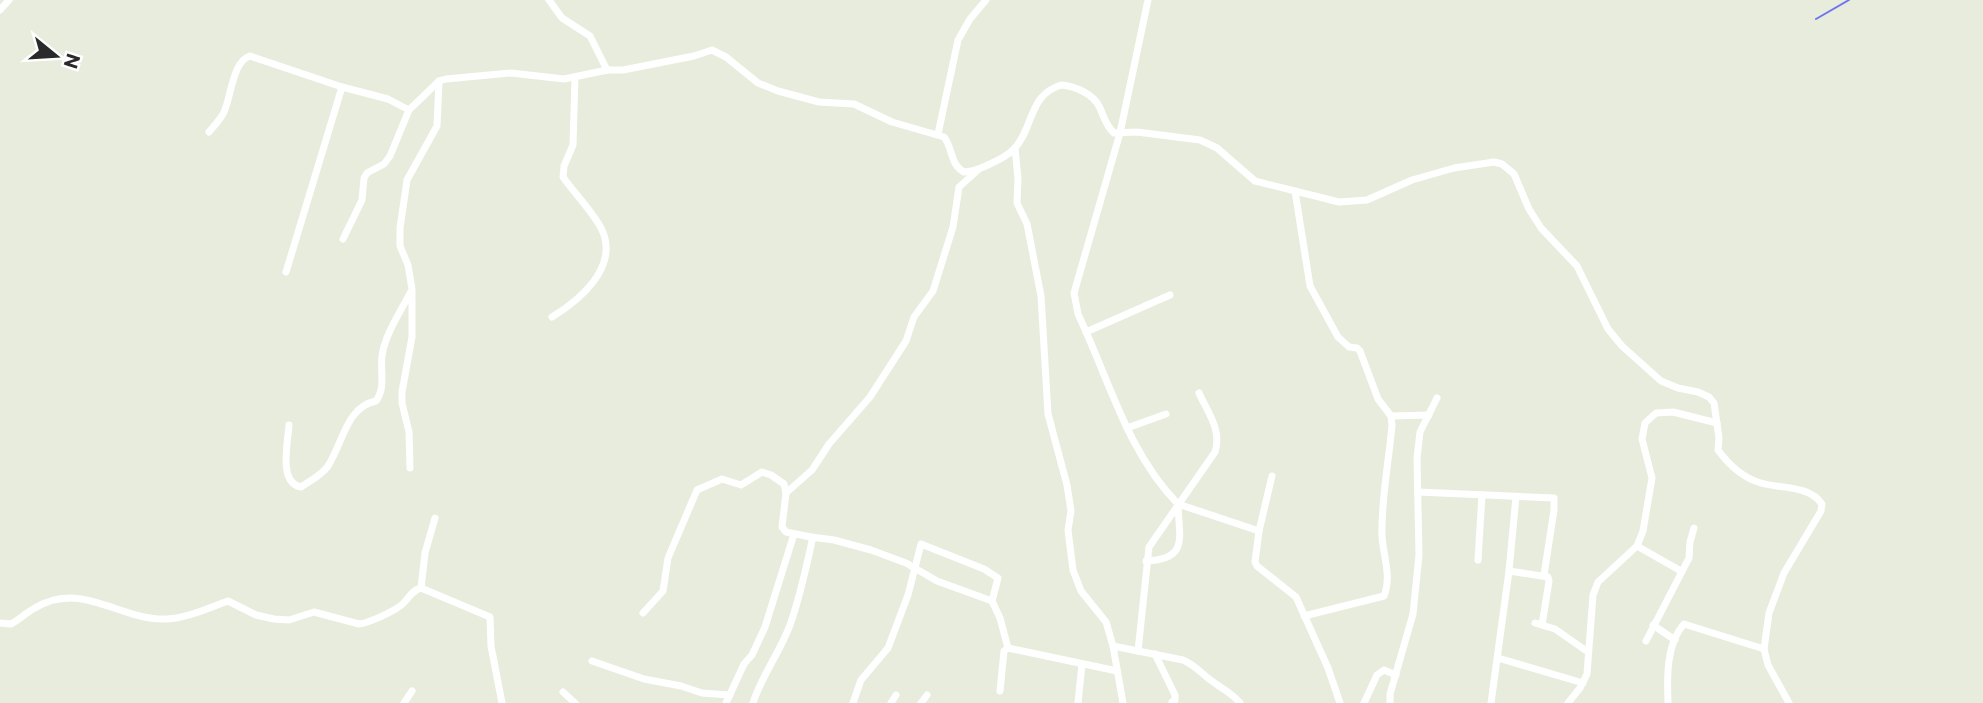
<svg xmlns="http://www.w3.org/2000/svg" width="1983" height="703" font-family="Commissioner,sans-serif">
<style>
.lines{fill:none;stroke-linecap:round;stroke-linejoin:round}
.stream{stroke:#6e75ee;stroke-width:2}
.minor{stroke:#fff;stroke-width:7}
</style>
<rect width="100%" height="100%" fill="#e8ecdc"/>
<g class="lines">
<polyline class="stream" points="1816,19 1849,0"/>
<g class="minor">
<polyline points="549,0 562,18 590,36 607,70"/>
<path d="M1148,0L1120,133L1074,293L1078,314C1109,379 1127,452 1178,504L1259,531L1255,562L1257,566L1296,597L1328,668L1340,703"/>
<polyline points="0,10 9,0"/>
<path d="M209,132C214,126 219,121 223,114C231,100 232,61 250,56L342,87L388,99L409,110L439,81L446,79L511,73L564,79L607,70H623L694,56L712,50L726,57L758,83L778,91L819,102L854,104L892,122L944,137C953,148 950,165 964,172C974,172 981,168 990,164C999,160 1007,156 1014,149C1034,128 1028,95 1061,85C1075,86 1094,94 1100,108C1104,117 1106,126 1114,133L1137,132L1200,140L1217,148L1255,181L1339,202L1367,200L1412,180L1454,168L1494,162L1502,164L1514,174L1529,209L1541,228L1577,266L1608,329L1622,346L1661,381L1678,388L1698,392L1709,397L1714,403L1719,438L1718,450C1729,465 1743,478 1761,483C1782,489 1809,485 1822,504L1821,511L1784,573L1769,613L1764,649L1768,665L1789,703"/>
<polyline points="938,134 958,40 970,19 986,0"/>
<polyline points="1015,148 1018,179 1017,203 1027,224 1041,296 1048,414 1067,485 1071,511 1068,530 1073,570 1081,591 1106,622 1113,646 1123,703"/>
<path d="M1295,191L1310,286L1338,337L1349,347L1357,348L1360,351L1378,399L1391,416L1392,425C1389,461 1381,499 1382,536C1383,556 1392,576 1384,596L1304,616"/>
<polyline points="343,239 362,200 364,178 367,173 384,164 390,156 409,110"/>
<polyline points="286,272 342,87"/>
<path d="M552,317C580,300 619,267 602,230C594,213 574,193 563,177L564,166L573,145L575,77"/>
<polyline points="1086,332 1170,295"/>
<polyline points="1391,416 1429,415"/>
<path d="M289,425C288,442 278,483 301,487C310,481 322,475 328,466C343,443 346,407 376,401C386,387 380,372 382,356C385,334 400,313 410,293"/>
<polyline points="1127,428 1166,414"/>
<polyline points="410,468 409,432 402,403 402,392 412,337 412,289 408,265 400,246 400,228 407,180 437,126 439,81"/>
<polyline points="1418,492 1554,498 1554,510 1544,575"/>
<polyline points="786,493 812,470 829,444 870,397 906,341 914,317 933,291 953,227 959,187 978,170"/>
<polyline points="1259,531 1272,476"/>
<polyline points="811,537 834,540 871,550 906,563 937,581 992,601"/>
<polyline points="1637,546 1681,571"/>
<polyline points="1478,560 1482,495"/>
<path d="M1146,561C1189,559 1179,538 1178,505"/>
<polyline points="1509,571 1548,577 1549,581 1542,625"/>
<polyline points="421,588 425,553 435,518"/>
<path d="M643,613L663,591L668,558L697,490L722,479L741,485L762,472L771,475L784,484L786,493L782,527L786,532L811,537L812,541C806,569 800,597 790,625C780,652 762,675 753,703"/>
<path d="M0,623L11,624C19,620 26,613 33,609C81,579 118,620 165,619C185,619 208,608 228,601L256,615L274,619L289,620L314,612L359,624C369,623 392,612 400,606C408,601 411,590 421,588L490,617L491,646L502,703"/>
<polyline points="1535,623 1555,629 1588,652"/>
<polyline points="1653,625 1675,640"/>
<polyline points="1646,641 1689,558 1690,542 1694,528"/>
<path d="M1113,646L1183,660C1195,665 1202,674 1212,681C1222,689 1232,693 1240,703"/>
<path d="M1138,651L1149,547L1215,452C1222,430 1208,413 1199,393"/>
<polyline points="1155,654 1175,695 1175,700 1172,702"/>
<polyline points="1498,658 1583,683"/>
<polyline points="592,661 644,679 681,686 702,693 730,695"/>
<polyline points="1000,691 1004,651 1008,648 1117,671"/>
<polyline points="563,692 575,703"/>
<polyline points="404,703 412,691"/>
<polyline points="726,703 744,664 752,655 765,627 794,534"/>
<polyline points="853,703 861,680 888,648 908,595 921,544 984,569 998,578 992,601 1000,618 1008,648"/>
<polyline points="891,703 896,695"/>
<polyline points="921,703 927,695"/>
<polyline points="1078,703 1082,664"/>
<polyline points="1364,703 1377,675 1384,670 1396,675"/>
<polyline points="1390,703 1390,694 1413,614 1419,555 1417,458 1420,432 1437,398"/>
<polyline points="1491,703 1509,571 1516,497"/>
<polyline points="1568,703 1580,688 1587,674 1593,595 1598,582 1637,546 1643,531 1652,478 1642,439 1645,423 1656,413 1673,412 1717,423"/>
<path d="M1668,703C1667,678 1666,644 1684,624L1764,649"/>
</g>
</g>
<g transform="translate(56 56) rotate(108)" stroke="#ffffff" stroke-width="5" paint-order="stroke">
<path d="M0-5L12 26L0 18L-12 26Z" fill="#2a2a2a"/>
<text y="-10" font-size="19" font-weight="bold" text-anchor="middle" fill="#2a2a2a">N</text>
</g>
</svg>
